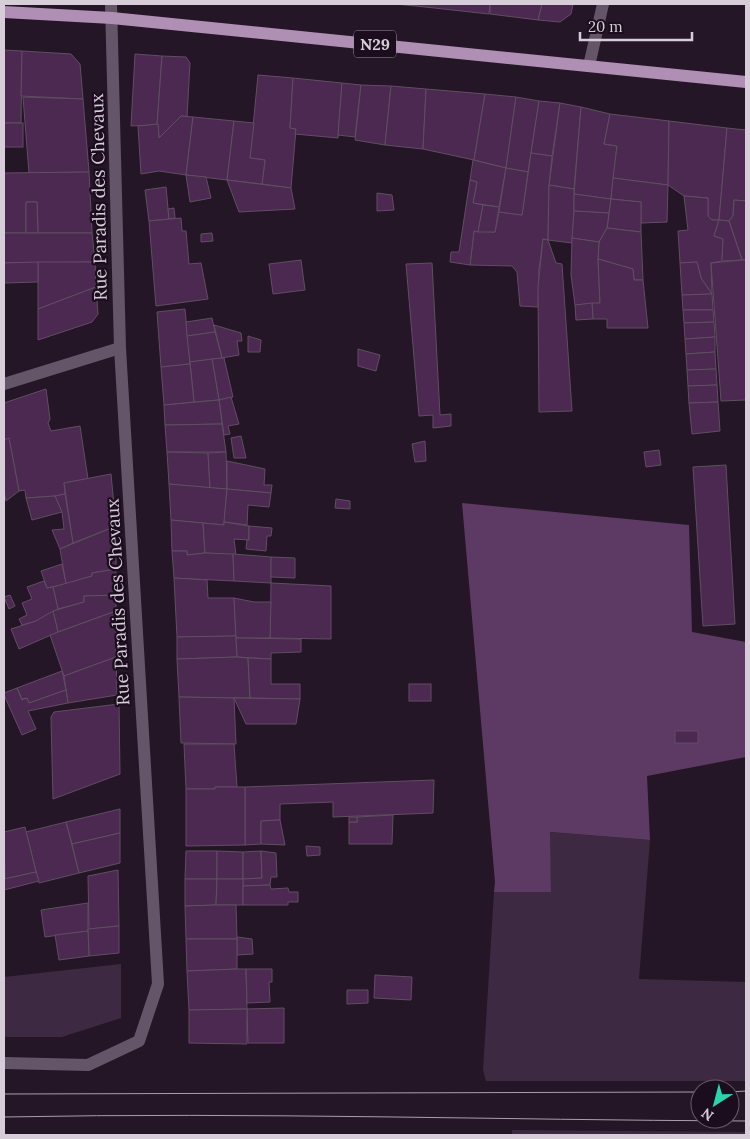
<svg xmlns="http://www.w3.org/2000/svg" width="750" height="1139" font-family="Lora,serif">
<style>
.green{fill:#3d2941}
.forest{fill:#5d3a63}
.building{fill:#4b2951;stroke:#604e62}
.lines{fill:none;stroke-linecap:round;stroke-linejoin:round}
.street{stroke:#655568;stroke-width:12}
.primary{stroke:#b08fb5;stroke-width:12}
.tram{stroke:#a99eab;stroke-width:1}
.labels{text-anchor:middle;stroke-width:4.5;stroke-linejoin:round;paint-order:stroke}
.shield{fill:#1b0d1d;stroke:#9f93a1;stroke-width:1}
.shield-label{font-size:16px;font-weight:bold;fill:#d7cdd9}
.street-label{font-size:18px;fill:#d7cdd9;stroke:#1b0d1d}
</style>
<rect width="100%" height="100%" fill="#251627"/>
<g class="green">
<polygon points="549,832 650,840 639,979 746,982 746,1081 486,1081 483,1070 494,892 551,892"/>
<polygon points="121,964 121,1018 62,1037 4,1037 4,977"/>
<polygon points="512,1130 746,1132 746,1135 512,1135"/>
</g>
<polygon class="forest" points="462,503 689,525 692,632 746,642 746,757 647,776 650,840 550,832 551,892 494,892 495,882"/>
<g class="building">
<polygon points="395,4 417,4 416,6"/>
<polygon points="417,4 490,4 489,14 416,6"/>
<polygon points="490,4 542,4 538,20 490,14"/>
<polygon points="542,4 573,4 571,14 560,22 538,20"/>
<polygon points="4,50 22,51 21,123 4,123"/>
<polygon points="22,51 71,54 80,64 83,99 21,96"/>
<polygon points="135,54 162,56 157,125 131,126"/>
<polygon points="162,56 186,57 190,63 187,117 181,116 159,138 158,124 157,125"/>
<polygon points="258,75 293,78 290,128 296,129 291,188 262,184 265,160 250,158"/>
<polygon points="293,78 342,83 338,138 295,134 296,129 290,128"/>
<polygon points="342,83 361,85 355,137 338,135"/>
<polygon points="361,85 391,86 385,145 355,140"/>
<polygon points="391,86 426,89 423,149 385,145"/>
<polygon points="426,89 485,94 474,160 423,149"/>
<polygon points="485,94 516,97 506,168 474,160"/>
<polygon points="23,97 83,99 89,172 29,173"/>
<polygon points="516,97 539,101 528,172 506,168"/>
<polygon points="539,101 560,103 552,156 531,153"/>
<polygon points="560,103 581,107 574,189 549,185"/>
<polygon points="581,107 610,114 604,144 617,146 611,199 574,194"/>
<polygon points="610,114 669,121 668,185 613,178 617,146 604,144"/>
<polygon points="181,116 193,117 186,175 159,171 141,174 138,126 158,124 159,138"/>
<polygon points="193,117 234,121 227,180 186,175"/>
<polygon points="234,121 254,123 250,158 265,160 262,184 227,180"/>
<polygon points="669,121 727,128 719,220 712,220 708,216 708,198 684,196 668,185"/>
<rect x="4" y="123" width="19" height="24"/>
<polygon points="727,128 746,130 746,201 734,200 733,216 729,221 719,220"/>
<polygon points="531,153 552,156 549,185 548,240 543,239 539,269 538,307 520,306 517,272 512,266 470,265 474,231 495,232 499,212 522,215"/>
<polygon points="473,160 506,168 499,207 473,203 477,182 470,180"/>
<polygon points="506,168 528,172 522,215 499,212"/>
<polygon points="89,172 92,233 38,233 37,202 26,202 26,233 4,233 4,173"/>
<polygon points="186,175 206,177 211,198 190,202"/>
<polygon points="613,178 668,185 667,222 641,223 641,202 611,199"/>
<polygon points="227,180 291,188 295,209 239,212"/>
<polygon points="470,180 477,182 473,203 483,205 478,232 474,231 470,265 450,262 451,252 459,252"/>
<polygon points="549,185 574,189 574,211 572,243 548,240"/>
<polygon points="166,187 169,219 149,221 145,190"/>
<polygon points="377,193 392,195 394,210 377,211"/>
<polygon points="574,194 611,199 609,213 574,211"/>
<polygon points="684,196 708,198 708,216 712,220 719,220 714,236 723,239 722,261 711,263 712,294 701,278 697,262 680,263 678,231 688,230"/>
<polygon points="611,199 641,202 641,232 607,228"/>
<polygon points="734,200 746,201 746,260 742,260 729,221 733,216"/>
<polygon points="26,202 37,202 38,233 26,233"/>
<polygon points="483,205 499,207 495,232 478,232"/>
<polygon points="174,208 175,218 169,219 168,209"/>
<polygon points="574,211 609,213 607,228 599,242 572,238"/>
<polygon points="181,218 182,231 186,231 189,264 201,263 208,299 156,306 149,221"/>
<polygon points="719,220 729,221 742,260 722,261 723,239 714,236"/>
<polygon points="607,228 641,232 643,280 634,280 633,269 598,259 599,242"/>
<polygon points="4,233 92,233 95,262 4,263"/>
<polygon points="212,233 213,241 201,242 201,234"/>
<polygon points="572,238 599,242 598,259 600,303 575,305 571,275"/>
<polygon points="543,239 548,240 556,263 562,264 572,411 539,412 538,287"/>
<polygon points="598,259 633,269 634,280 643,280 648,328 607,328 607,319 593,319 592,303 600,303"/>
<polygon points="301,260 305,290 273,294 269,264"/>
<polygon points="742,260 746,260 746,400 721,401 711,263"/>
<polygon points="38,262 95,262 96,287 38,309"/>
<polygon points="38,262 38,282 4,283 4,263"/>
<polygon points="697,262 701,278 712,294 682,295 680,263"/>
<polygon points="432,263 440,415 451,414 451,426 433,428 433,415 419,416 406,264"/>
<polygon points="96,287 98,314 92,322 38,340 38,309"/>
<polygon points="712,294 713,310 683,310 682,295"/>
<polygon points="592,303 593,319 576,320 575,305"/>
<polygon points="185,309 190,364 161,367 157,312"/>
<polygon points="683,310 713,310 714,322 684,323"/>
<polygon points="212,318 215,332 187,336 186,322"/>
<polygon points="714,322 715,337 685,339 684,323"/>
<polygon points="214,325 241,333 242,341 237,341 239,355 222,358"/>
<polygon points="215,332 222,358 190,362 187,336"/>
<polygon points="248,336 261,340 260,352 248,352"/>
<polygon points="715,337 715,352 686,354 685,339"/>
<polygon points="358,349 380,355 376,371 358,366"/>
<polygon points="715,352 716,369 687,370 686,354"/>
<polygon points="222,358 224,358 233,397 219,400 212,359"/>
<polygon points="212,359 219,400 194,402 190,362"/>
<polygon points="190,364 194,402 164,405 161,367"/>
<polygon points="716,369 717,385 688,386 687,370"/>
<polygon points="717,385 718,402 689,403 688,386"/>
<polygon points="46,389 50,419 48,423 51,431 80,426 88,479 64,483 65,494 55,496 26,498 25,490 19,491 9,438 4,440 4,403"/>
<polygon points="231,397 239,424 228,426 230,434 224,435 219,400"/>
<polygon points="219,400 222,424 165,425 164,405"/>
<polygon points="718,402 720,431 692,434 689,403"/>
<polygon points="222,424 226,452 167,452 165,425"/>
<polygon points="241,436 246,458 234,458 231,438"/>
<polygon points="9,438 19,491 6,501 4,491 4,440"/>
<polygon points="425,441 426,461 415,462 412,444"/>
<polygon points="659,450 661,465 646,467 644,452"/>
<polygon points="167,452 208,453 210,488 169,484"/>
<polygon points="226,452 227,489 210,488 208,453"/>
<polygon points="227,461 265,469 264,485 272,485 271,493 227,489"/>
<polygon points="726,465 735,624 703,626 693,467"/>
<polygon points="111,474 116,526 73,543 64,483"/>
<polygon points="169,484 227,489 224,525 171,520"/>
<polygon points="227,489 271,493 269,507 248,505 247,525 224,522"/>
<polygon points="65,494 73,543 60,549 52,530 64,529 62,512 55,496"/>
<polygon points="55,496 62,512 32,520 26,498"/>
<polygon points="336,499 350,501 350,509 335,508"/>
<polygon points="171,520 203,523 205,553 187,555 187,551 172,551"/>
<polygon points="224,522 249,526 249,540 234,539 236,555 205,553 203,523 224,525"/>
<polygon points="116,526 116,569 92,573 92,576 66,584 60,549"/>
<polygon points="249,526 272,528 271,536 267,536 266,551 246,549 247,540 249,540"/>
<polygon points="172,551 187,551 187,555 205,553 233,554 234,581 174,578"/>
<polygon points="233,554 271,557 271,583 234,581"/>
<polygon points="271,557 295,558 295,578 271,577"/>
<polygon points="62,564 66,584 47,588 41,571"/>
<polygon points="116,569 116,595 84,596 84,602 58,609 53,587 92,576 92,573"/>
<polygon points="174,578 207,580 208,598 234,598 236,636 177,637"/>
<polygon points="44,581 47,588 53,587 58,609 36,621 22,625 19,619 27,615 22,603 32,599 27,587"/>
<polygon points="271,583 331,586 331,639 270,638"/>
<polygon points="10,595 15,606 9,609 4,597"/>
<polygon points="116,595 116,611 58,632 53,611 84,602 84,596"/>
<polygon points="234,598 254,602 271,602 270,638 236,638"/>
<polygon points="53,611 58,632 19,649 11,629 36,621"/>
<polygon points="116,611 116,657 64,676 50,635"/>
<polygon points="236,636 237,657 177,659 177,637"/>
<polygon points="236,638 301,639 301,652 271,653 271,659 237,657"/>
<polygon points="116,657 117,695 68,703 64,676"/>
<polygon points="237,657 248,658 250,698 179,697 177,659"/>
<polygon points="248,658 271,659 271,684 300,684 300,699 250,698"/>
<polygon points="62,671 66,690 29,703 27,698 22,699 17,688"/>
<rect x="409" y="684" width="22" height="17"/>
<polygon points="17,688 22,700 27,698 29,703 66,690 68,703 28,711 36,729 22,735 4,695 4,693"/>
<polygon points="179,697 234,698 236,744 181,743"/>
<polygon points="234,698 300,699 296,724 246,724"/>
<polygon points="119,704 120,774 53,799 51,717 54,712"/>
<rect x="675" y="731" width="23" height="12"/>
<polygon points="184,744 234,744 237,787 215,787 215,789 186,789"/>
<polygon points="434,780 433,813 333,817 333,802 280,804 280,820 261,821 261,844 245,845 245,787"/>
<polygon points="215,787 245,787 245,845 186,846 186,789 215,789"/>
<polygon points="120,809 120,833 72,844 66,822"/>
<polygon points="393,815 392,844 349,844 349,822 357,822 357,817"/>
<rect x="349" y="817" width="8" height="5"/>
<polygon points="280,820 285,845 261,844 261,821"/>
<polygon points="66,822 79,873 39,883 26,832"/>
<polygon points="25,827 36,872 5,879 4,832"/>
<polygon points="120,833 120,863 79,873 72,844"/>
<polygon points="306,846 320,847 320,855 307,856"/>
<polygon points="186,851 217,851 217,879 185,879"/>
<polygon points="217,851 243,852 243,879 217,879"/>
<polygon points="261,851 262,878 243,879 243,852"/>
<polygon points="261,851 276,853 277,877 271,877 270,885 243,886 243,879 262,878"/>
<polygon points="118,870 119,926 89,929 88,876"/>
<polygon points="36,872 39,881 4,890 4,879"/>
<polygon points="185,879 217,879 216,905 185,906"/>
<polygon points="217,879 243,879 243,905 216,905"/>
<polygon points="270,885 271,889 288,888 289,892 298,892 298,902 288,902 288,905 243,905 243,886"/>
<polygon points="88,903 88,931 45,937 41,910"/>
<polygon points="216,905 236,905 237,939 186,939 185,906"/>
<polygon points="119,926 119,953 89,956 88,929"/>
<polygon points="88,931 89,956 59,960 55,935"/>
<polygon points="237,937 252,939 253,954 237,955"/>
<polygon points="186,939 237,939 237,969 187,971"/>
<polygon points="237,969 246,969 247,1009 189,1010 187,971"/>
<polygon points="246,969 272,969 272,982 269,982 270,1002 247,1003"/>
<polygon points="375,975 412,977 411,1000 374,998"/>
<polygon points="347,990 368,990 368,1003 347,1004"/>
<polygon points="284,1008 284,1043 248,1043 247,1009"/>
<polygon points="247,1009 247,1044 189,1043 189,1010"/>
</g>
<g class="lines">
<g class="street">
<polyline points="589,66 603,4"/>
<polyline points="4,384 120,348"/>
<polyline points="4,1063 88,1065 139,1041 158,984 120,348 111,4"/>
</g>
<polyline class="primary" points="4,12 112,18 746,82"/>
<g class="tram">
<polyline points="730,1092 746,1091"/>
<polyline points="4,1094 700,1092"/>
<path d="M4,1117C251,1112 499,1120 746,1121"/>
</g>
</g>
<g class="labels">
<rect class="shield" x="354" y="30.5" width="42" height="27" rx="4"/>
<g class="shield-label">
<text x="375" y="50">N29</text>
</g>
<g class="street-label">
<text transform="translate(99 197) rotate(-91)" y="6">Rue Paradis des Chevaux</text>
<text transform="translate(118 602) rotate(-93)" y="6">Rue Paradis des Chevaux</text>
</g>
</g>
<rect width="750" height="1139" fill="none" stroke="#d7cdd9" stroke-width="10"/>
<g transform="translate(715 1104) rotate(216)"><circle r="24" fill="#1b0d1d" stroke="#665a68"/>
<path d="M0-4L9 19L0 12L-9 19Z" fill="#2ad5ac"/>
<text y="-8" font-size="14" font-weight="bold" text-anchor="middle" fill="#d7cdd9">N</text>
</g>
<path d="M580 32v8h112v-8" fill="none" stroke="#d7cdd9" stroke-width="2.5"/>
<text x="588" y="32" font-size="15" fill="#d7cdd9" stroke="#1b0d1d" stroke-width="4" paint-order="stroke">20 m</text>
</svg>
